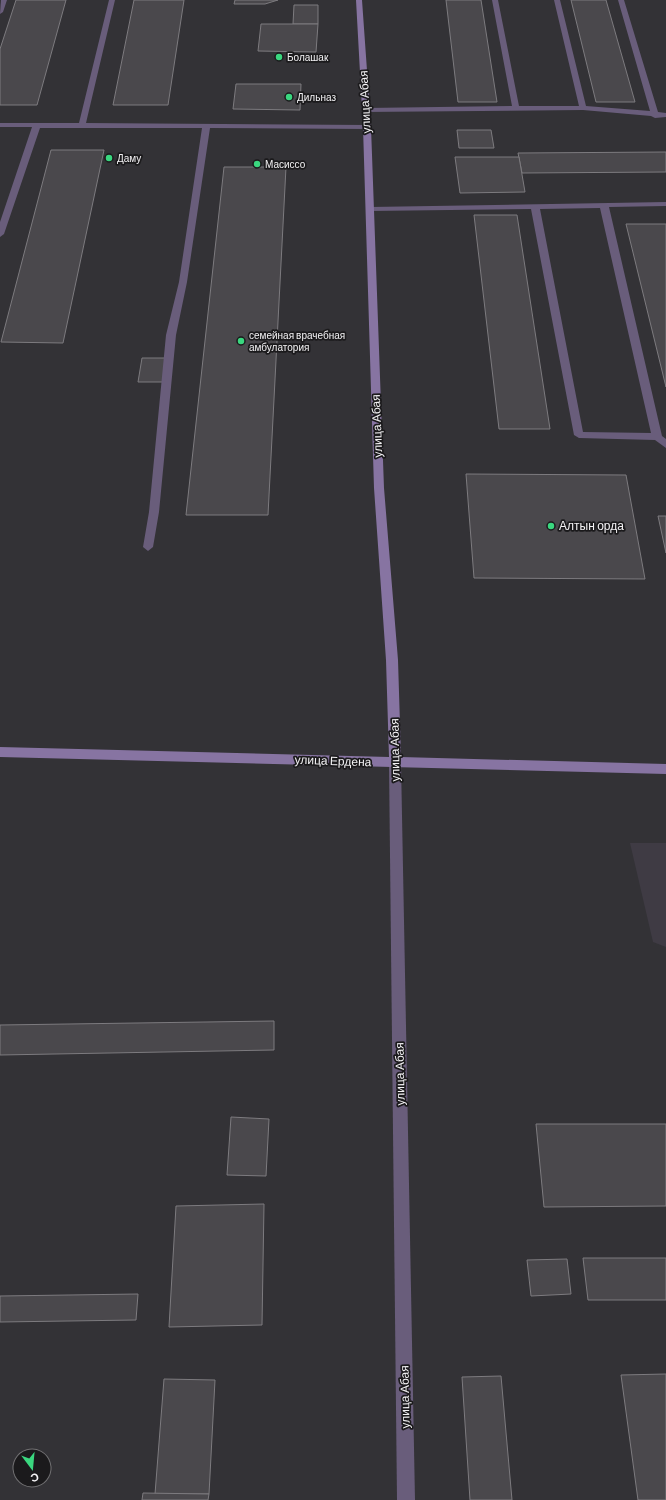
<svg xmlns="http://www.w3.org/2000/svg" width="666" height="1500" font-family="Barlow,sans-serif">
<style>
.built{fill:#3f3b44}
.building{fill:#4a484c;stroke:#7d7b7f}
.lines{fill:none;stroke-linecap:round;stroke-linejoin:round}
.street{fill:#695d7b;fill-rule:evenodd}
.secondary{fill:#8774a2;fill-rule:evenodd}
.poi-dot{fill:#3ad77f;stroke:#1b1a1c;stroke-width:1.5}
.labels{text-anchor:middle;stroke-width:3.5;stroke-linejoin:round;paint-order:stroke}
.far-poi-label{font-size:10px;fill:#f3f2f4;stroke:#1b1a1c;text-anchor:start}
.street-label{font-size:12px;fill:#f3f2f4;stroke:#1b1a1c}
.poi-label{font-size:12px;fill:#f3f2f4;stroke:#1b1a1c;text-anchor:start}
</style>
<rect width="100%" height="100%" fill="#333236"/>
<polygon class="built" points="630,843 666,843 666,947 653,942"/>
<g class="building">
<polygon points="16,0 66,0 37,105 0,105 0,49"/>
<polygon points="134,0 184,0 168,105 113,105"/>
<polygon points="235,0 278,0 265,4 234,4"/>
<polygon points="446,0 481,0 497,102 458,102"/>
<polygon points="571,0 606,0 635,102 596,102"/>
<polygon points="294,5 318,5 318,24 293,24"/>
<polygon points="261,24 318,24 316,52 258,51"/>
<polygon points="236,84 301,84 300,110 233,109"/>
<polygon points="457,130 491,130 494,148 459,148"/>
<polygon points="51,150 104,150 63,343 1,342"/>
<polygon points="666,152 666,172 522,173 518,153"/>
<polygon points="455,157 519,157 525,192 460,193"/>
<polygon points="224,167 286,167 268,515 186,515"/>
<polygon points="474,215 517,215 550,429 499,429"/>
<polygon points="626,224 666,224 666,387"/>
<polygon points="142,358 167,358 165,382 138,382"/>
<polygon points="466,474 626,475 645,579 474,578"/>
<polygon points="658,516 666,516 666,553"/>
<polygon points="274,1021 274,1050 0,1055 0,1025"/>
<polygon points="231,1117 269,1119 266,1176 227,1175"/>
<polygon points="536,1124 666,1124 666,1206 544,1207"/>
<polygon points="264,1204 262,1325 169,1327 176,1206"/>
<polygon points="583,1258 666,1258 666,1300 588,1300"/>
<polygon points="567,1259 571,1294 531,1296 527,1260"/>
<polygon points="138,1294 136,1320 0,1322 0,1296"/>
<polygon points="666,1374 666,1500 638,1500 621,1375"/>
<polygon points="501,1376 512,1500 470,1500 462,1377"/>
<polygon points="164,1379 215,1380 209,1494 155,1494"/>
<polygon points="143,1493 209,1494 208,1500 142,1500"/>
</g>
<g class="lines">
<g class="street">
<polygon points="1,0 7,0 3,12 0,14"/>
<polygon points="109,0 115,0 86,123 367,125 371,127 367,129 210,128 187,282 176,335 159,512 153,547 148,551 143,547 149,512 166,335 179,282 202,128 40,128 4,234 0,237 0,222 32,127 0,127 0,123 79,123"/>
<polygon points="492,0 498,0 519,106 579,106 554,0 560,0 586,106 650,111 618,0 624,0 658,112 666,113 666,117 655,118 651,116 583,110 363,112 363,108 366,108 512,106"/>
<path d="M666,202V206L609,207L662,436L666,439V448L655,440L579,438L574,435L531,209L370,211L366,209L370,207ZM600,208L651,433L583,432L540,209Z"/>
<polygon points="395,758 399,759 401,763 415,1500 397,1500 389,763 391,759"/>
</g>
<polygon class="secondary" points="356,0 362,0 371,127 384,488 398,660 401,757 666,764 666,774 0,757 0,747 389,757 386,660 374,488 363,127"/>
</g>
<g class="poi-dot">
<circle cx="279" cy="57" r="4"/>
<circle cx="289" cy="97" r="4"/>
<circle cx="109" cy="158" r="4"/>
<circle cx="257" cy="164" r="4"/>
<circle cx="241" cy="341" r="4"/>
<circle cx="551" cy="526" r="4"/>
</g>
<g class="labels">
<g class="far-poi-label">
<text x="287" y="61">Болашак</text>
<text x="297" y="101">Дильназ</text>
<text x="117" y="162">Даму</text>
<text x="265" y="168">Масиссо</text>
<text x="249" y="339">семейная врачебная<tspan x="249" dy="12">амбулатория</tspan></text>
</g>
<g class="street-label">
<text transform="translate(365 102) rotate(-93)" y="4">улица Абая</text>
<text transform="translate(377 426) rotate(-92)" y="4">улица Абая</text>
<text transform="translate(395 750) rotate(-91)" y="4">улица Абая</text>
<text transform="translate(333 761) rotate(2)" y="4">улица Ердена</text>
<text transform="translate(400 1074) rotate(-91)" y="4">улица Абая</text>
<text transform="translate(405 1397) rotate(-91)" y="4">улица Абая</text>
</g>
<g class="poi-label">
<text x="559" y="530">Алтын орда</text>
</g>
</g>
<g transform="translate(32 1468) rotate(164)"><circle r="19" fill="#1b1a1c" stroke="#717072"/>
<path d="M0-3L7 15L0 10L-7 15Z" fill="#3ad77f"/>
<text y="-6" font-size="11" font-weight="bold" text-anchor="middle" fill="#f3f2f4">С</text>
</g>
</svg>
